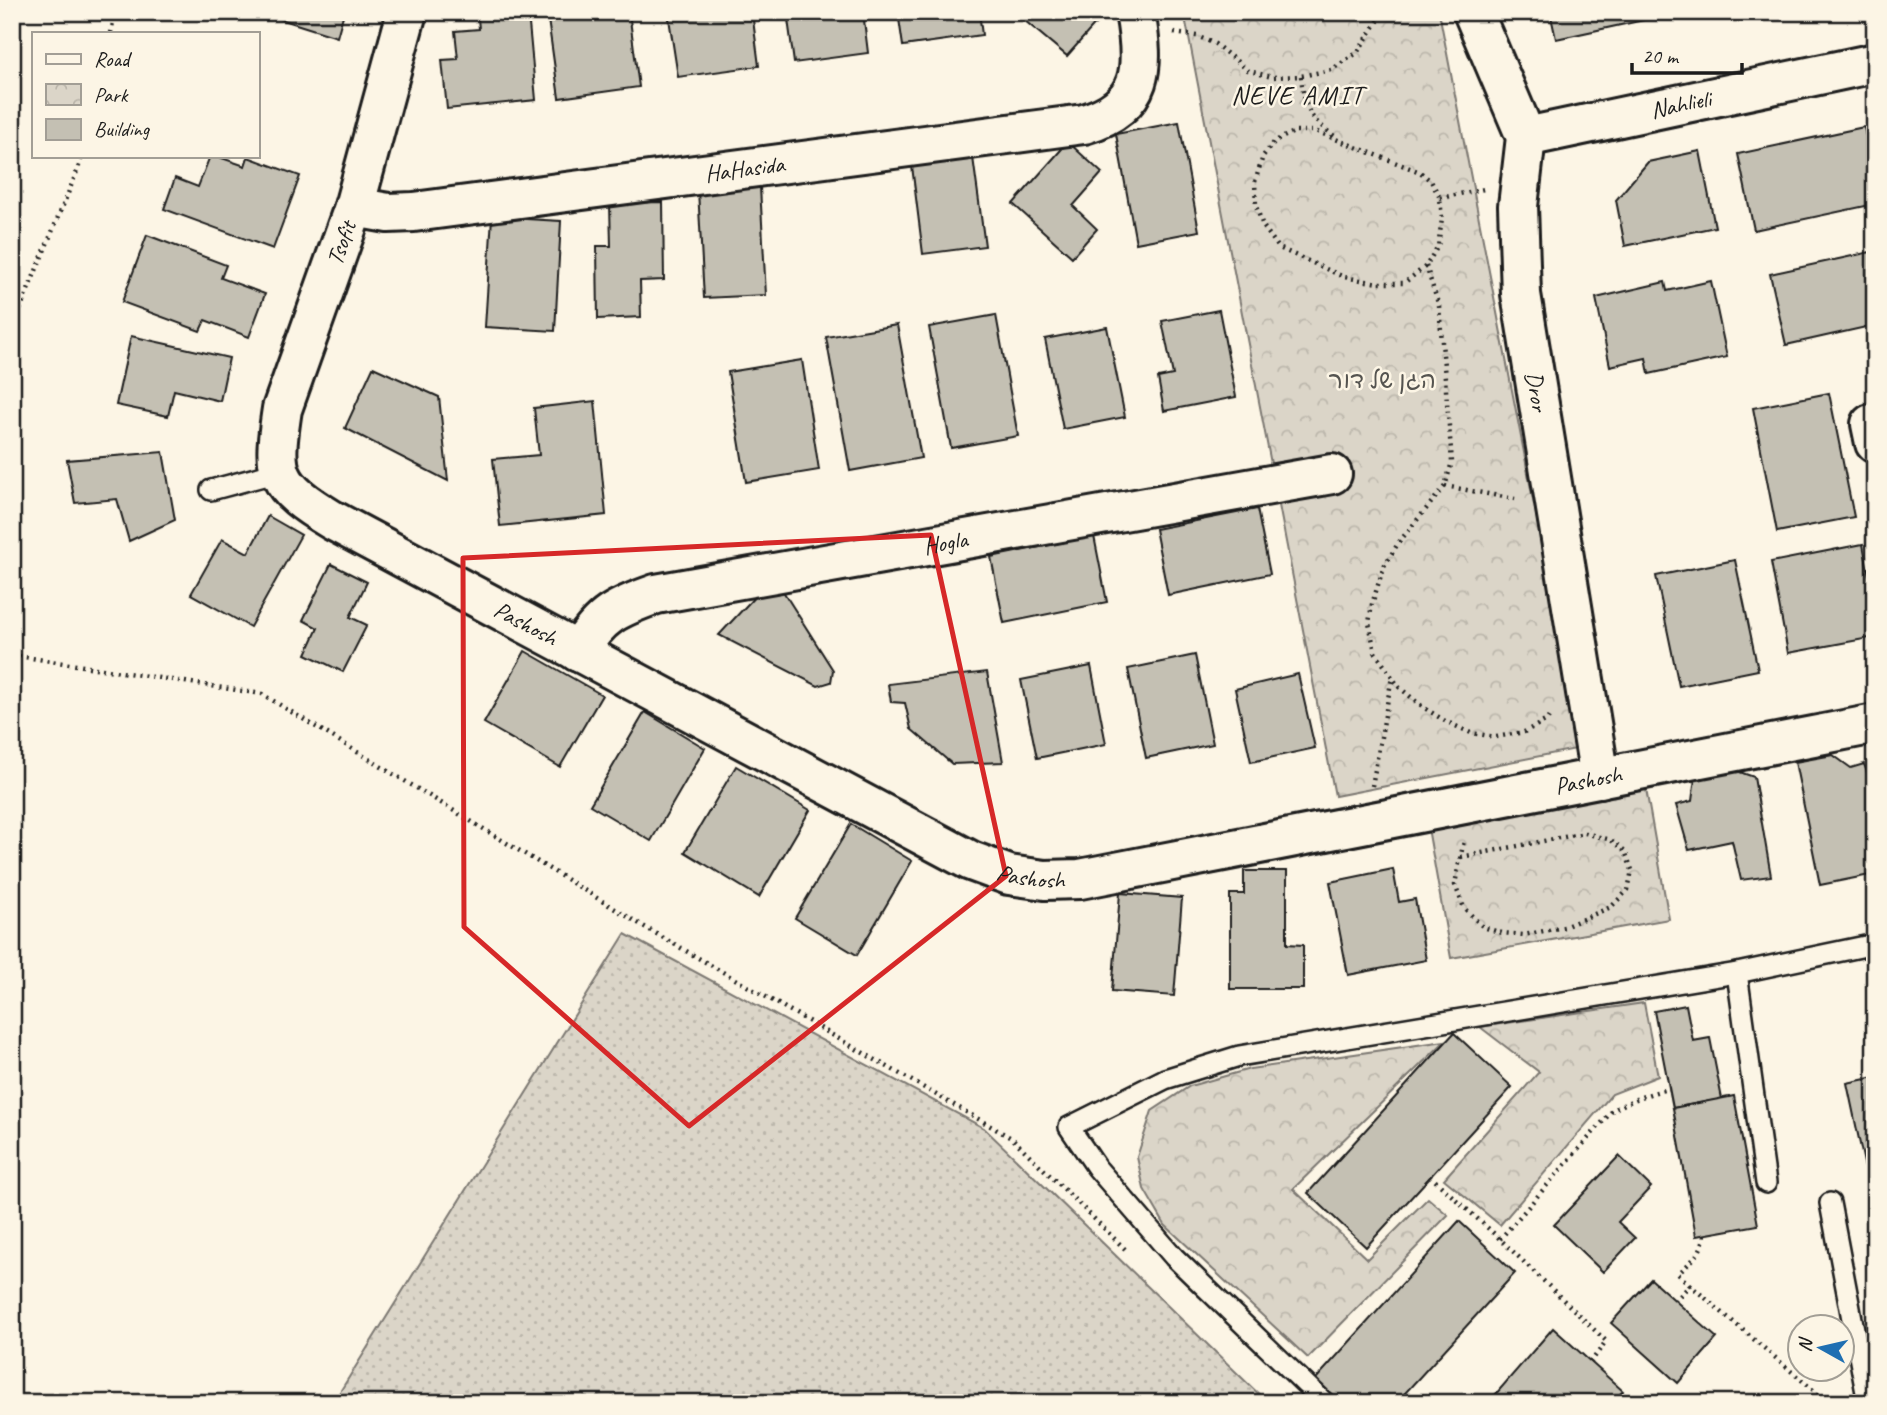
<svg xmlns="http://www.w3.org/2000/svg" width="1887" height="1415" font-family="Caveat,'Playpen Sans Hebrew',sans-serif">
<style>
.grass{fill:url(#grass-dots);stroke:#7c7872;stroke-width:2}
.park{fill:url(#park-crowns);stroke:#7c7872;stroke-width:2}
.building{fill:#c4c0b3;stroke:#1c1c1c;stroke-width:2}
.lines{fill:none;stroke-linecap:round;stroke-linejoin:round}
.service-casing{stroke:#1c1c1c;stroke-width:24}
.minor-casing{stroke:#1c1c1c;stroke-width:44}
.path{stroke:#1c1c1c;stroke-width:4.5;stroke-dasharray:2 5;stroke-linecap:butt}
.service{stroke:#fcf5e5;stroke-width:19}
.minor{stroke:#fcf5e5;stroke-width:38}
.marked{fill:none;stroke:#d62828;stroke-width:5;stroke-linejoin:round}
.labels{text-anchor:middle;stroke-width:5;stroke-linejoin:round;paint-order:stroke}
.street-label{font-size:24px;fill:#1c1c1c;stroke:#fcf5e5}
.park-label{font-size:24px;fill:#555450;stroke:#fcf5e5}
.neighbourhood-label{font-size:26px;letter-spacing:2px;fill:#1c1c1c;stroke:#fcf5e5}
</style>
<defs>
<pattern id="grass-dots" width="8" height="8" patternUnits="userSpaceOnUse" patternTransform="scale(1.75)"><rect width="8" height="8" fill="#dbd5c8"/><path d="M2 2h.1M6 6h.1" fill="none" stroke="#bbb6ab" stroke-width="1.8" stroke-linecap="round"/></pattern>
<pattern id="park-crowns" width="20" height="18" patternUnits="userSpaceOnUse" patternTransform="scale(1.75)"><rect width="20" height="18" fill="#dbd5c8"/><path d="M2 6a3 3 0 1 1 6 0M12 15a3 3 0 1 1 6 0" fill="none" stroke="#bbb6ab"/></pattern>
</defs>
<rect width="100%" height="100%" fill="#fcf5e5"/>
<filter id="ink" filterUnits="userSpaceOnUse"><feTurbulence type="fractalNoise" baseFrequency=".0143" numOctaves="2"/><feDisplacementMap in="SourceGraphic" scale="14" xChannelSelector="R" yChannelSelector="G"/><feConvolveMatrix kernelMatrix="1 2 1 2 8 2 1 2 1" color-interpolation-filters="sRGB"/></filter>
<g filter="url(#ink)">
<polygon class="grass" points="625,934 984,1128 1268,1403 333,1403"/>
<g class="park">
<polygon points="1184,12 1439,12 1581,748 1335,796"/>
<polygon points="1646,789 1669,919 1451,958 1428,828"/>
<polygon points="1644,1003 1658,1076 1612,1094 1500,1225 1444,1179 1539,1072 1480,1027"/>
<polygon points="1445,1041 1293,1189 1367,1259 1428,1198 1448,1215 1308,1358 1165,1225 1144,1189 1137,1157 1152,1111 1190,1086 1250,1069"/>
</g>
<g class="building">
<polygon points="258,12 344,12 337,37"/>
<polygon points="547,12 629,12 639,87 559,98"/>
<polygon points="668,12 752,12 759,66 678,77"/>
<polygon points="787,12 863,12 868,53 794,63"/>
<polygon points="898,12 979,12 982,35 903,46"/>
<polygon points="1020,12 1106,12 1067,56 1018,15"/>
<polygon points="1550,12 1666,12 1667,15 1556,39"/>
<polygon points="528,13 536,100 447,109 442,60 458,59 455,31 479,29 478,18"/>
<polygon points="1179,122 1199,231 1136,243 1116,134"/>
<polygon points="1864,127 1875,177 1875,204 1754,230 1738,154"/>
<polygon points="1068,142 1102,173 1073,206 1097,229 1072,257 1013,204"/>
<polygon points="972,150 985,246 923,254 911,158"/>
<polygon points="1700,151 1715,227 1625,246 1616,200 1648,162"/>
<polygon points="210,156 216,156 245,166 248,157 300,176 273,249 164,209 175,178 198,187"/>
<polygon points="760,187 766,295 704,298 698,190"/>
<polygon points="663,202 664,280 640,281 641,317 598,319 597,246 611,246 610,203"/>
<polygon points="492,217 561,221 555,331 485,327"/>
<polygon points="147,235 226,265 221,278 265,294 249,337 205,320 200,331 122,302"/>
<polygon points="1875,251 1875,325 1786,345 1770,274"/>
<polygon points="1711,281 1727,357 1649,374 1646,358 1610,366 1596,298 1665,282 1667,291"/>
<polygon points="1219,310 1236,397 1164,411 1158,378 1173,375 1162,321"/>
<polygon points="996,315 1018,436 951,448 929,327"/>
<polygon points="897,325 921,458 850,471 826,337"/>
<polygon points="1107,327 1125,417 1063,429 1045,339"/>
<polygon points="131,336 229,358 220,401 174,390 168,416 116,405"/>
<polygon points="802,360 819,470 746,482 728,372"/>
<polygon points="373,367 439,397 448,481 345,428"/>
<polygon points="1829,393 1854,517 1777,532 1753,408"/>
<polygon points="595,401 606,515 500,526 493,459 539,455 534,408"/>
<polygon points="163,452 175,520 129,541 117,499 75,503 67,460"/>
<polygon points="1257,509 1270,574 1168,595 1155,529"/>
<polygon points="268,516 301,535 250,627 191,594 222,539 248,553"/>
<polygon points="1094,536 1107,602 1004,623 991,557"/>
<polygon points="1863,544 1875,608 1875,637 1788,653 1771,562"/>
<polygon points="1735,560 1758,670 1679,686 1656,576"/>
<polygon points="331,564 367,582 350,617 367,625 343,672 306,654 318,628 303,620"/>
<polygon points="781,588 833,670 831,682 818,686 719,635 760,591"/>
<polygon points="525,651 602,695 560,767 484,723"/>
<polygon points="1195,655 1213,744 1146,758 1128,669"/>
<polygon points="1091,666 1106,744 1037,758 1021,680"/>
<polygon points="987,672 1003,762 952,764 911,729 905,703 891,702 888,684"/>
<polygon points="1298,674 1315,748 1251,762 1235,689"/>
<polygon points="645,712 705,748 651,841 590,805"/>
<polygon points="1833,755 1851,768 1864,764 1871,783 1875,786 1875,874 1820,885 1795,762"/>
<polygon points="736,766 810,810 759,897 685,852"/>
<polygon points="1731,769 1754,777 1771,876 1741,880 1732,841 1689,850 1676,805 1692,801 1695,778"/>
<polygon points="851,824 912,861 857,955 795,918"/>
<polygon points="1393,869 1399,902 1415,899 1426,960 1348,975 1330,882"/>
<polygon points="1244,871 1287,871 1287,944 1303,945 1303,989 1230,989 1230,894 1244,894"/>
<polygon points="1120,893 1182,898 1174,996 1112,991"/>
<polygon points="1686,1005 1693,1041 1710,1038 1722,1099 1673,1108 1654,1011"/>
<polygon points="1454,1033 1512,1087 1366,1247 1308,1193"/>
<polygon points="1875,1077 1875,1181 1868,1182 1847,1083"/>
<polygon points="1734,1096 1758,1225 1696,1236 1673,1108"/>
<polygon points="1619,1156 1651,1187 1618,1222 1635,1238 1603,1272 1554,1225"/>
<polygon points="1459,1221 1515,1273 1396,1403 1340,1403 1315,1380"/>
<polygon points="1651,1279 1717,1338 1678,1383 1611,1323"/>
<polygon points="1553,1328 1623,1391 1612,1403 1488,1403"/>
</g>
<g class="lines">
<g class="service-casing">
<g id="service">
<polyline points="211,490 278,472"/>
<polyline points="1766,1183 1737,973 1875,944"/>
<polyline points="1830,1203 1868,1403"/>
<polyline points="1325,1403 1174,1257 1097,1168 1069,1127 1165,1079 1239,1056 1737,973"/>
</g>
</g>
<g class="minor-casing">
<g id="minor">
<path id="s1" d="M407,12L354,207L282,409C272,474 274,485 332,520L971,861L1009,875L1045,880L1080,879L1875,724"/>
<path id="s2" d="M1473,12L1526,137L1518,206L1521,294L1600,778"/>
<path id="s3" d="M1526,137L1875,63"/>
<path id="s4" d="M354,207L388,213L414,212L1084,124C1145,106 1145,67 1135,12"/>
<polyline points="1871,424 1875,443"/>
<path id="s5" d="M578,652C601,614 617,608 656,594L1332,474"/>
</g>
</g>
<g class="path">
<polyline points="111,33 115,12"/>
<polyline points="1174,33 1197,36 1215,44 1249,71 1272,77 1301,76 1331,70 1357,53 1384,12"/>
<path d="M1301,76C1305,111 1308,117 1337,138"/>
<polygon points="1296,131 1315,131 1420,172 1431,181 1440,198 1442,219 1438,246 1426,266 1404,283 1378,283 1344,277 1279,248 1263,226 1256,206 1255,182 1263,156 1275,141"/>
<polyline points="1440,198 1484,189"/>
<polyline points="1426,266 1439,306 1452,462 1445,486 1399,542 1384,566 1372,604 1369,623 1375,652 1399,687 1423,707 1445,721 1471,733 1496,737 1524,732 1547,720 1551,713"/>
<polyline points="12,329 78,169 82,156"/>
<polyline points="1445,486 1515,499"/>
<polyline points="12,655 262,694 648,929 1013,1139 1127,1251"/>
<polyline points="1372,786 1392,677"/>
<polyline points="1461,857 1585,833 1611,840 1625,851 1632,870 1628,890 1611,907 1564,927 1524,935 1502,933 1483,927 1464,908 1455,885 1458,868 1464,841"/>
<polyline points="1430,1176 1500,1239 1606,1341 1591,1362"/>
<path d="M1500,1239L1613,1110C1632,1100 1649,1093 1669,1089"/>
<path d="M1690,1285L1678,1274C1690,1262 1703,1253 1704,1235"/>
<polyline points="1675,1301 1690,1285 1825,1400 1825,1403"/>
</g>
<use href="#service" class="service"/>
<use href="#minor" class="minor"/>
</g>
</g>
<path class="marked" d="M931,535L1006,876L689,1126L464,927L463,558Z"/>
<g class="labels">
<g class="street-label">
<text dy="8" stroke="none"><textPath href="#s3" startOffset="158">Nahlieli</textPath></text>
<text dy="8" stroke="none"><textPath href="#s4" startOffset="394">HaHasida</textPath></text>
<text transform="translate(341 243) rotate(-70)" y="8">Tsofit</text>
<text dy="8" stroke="none"><textPath href="#s2" startOffset="392">Dror</textPath></text>
<text dy="8" stroke="none"><textPath href="#s5" startOffset="394">Hogla</textPath></text>
<text dy="8" stroke="none"><textPath href="#s1" startOffset="772">Pashosh</textPath></text>
<text dy="8" stroke="none"><textPath href="#s1" startOffset="1906">Pashosh</textPath></text>
<text dy="8" stroke="none"><textPath href="#s1" startOffset="1339">Pashosh</textPath></text>
</g>
<g class="park-label">
<text x="1382" y="388">הגן של דור</text>
</g>
<g class="neighbourhood-label">
<text x="1298" y="104">NEVE AMIT</text>
</g>
</g>
<rect width="1887" height="1415" fill="none" stroke="#fcf5e5" stroke-width="42"/>
<rect x="21" y="21" width="1845" height="1373" fill="none" stroke="#1c1c1c" stroke-width="2.5" filter="url(#ink)"/>
<rect x="32" y="32" width="228" height="126" fill="#fcf5e5" stroke="#a29e95" stroke-width="2"/>
<rect x="46" y="54" width="35" height="10" fill="#fcf5e5" stroke="#a29e95" stroke-width="2"/>
<text x="94" y="66" font-size="21" fill="#1c1c1c">Road</text>
<rect x="46" y="84" width="35" height="21" fill="url(#park-crowns)" stroke="#a29e95" stroke-width="2"/>
<text x="94" y="102" font-size="21" fill="#1c1c1c">Park</text>
<rect x="46" y="119" width="35" height="21" fill="#c4c0b3" stroke="#a29e95" stroke-width="2"/>
<text x="94" y="136" font-size="21" fill="#1c1c1c">Building</text>
<g transform="translate(1821 1348) rotate(278)"><circle r="33" fill="#fcf5e5" stroke="#a29e95" stroke-width="2"/>
<path d="M0-5L12 26L0 18L-12 26Z" fill="#1f6fb2"/>
<text y="-10" font-size="19" font-weight="bold" text-anchor="middle" fill="#1c1c1c">N</text>
</g>
<path d="M1632 63v10h110v-10" fill="none" stroke="#1c1c1c" stroke-width="3.5"/>
<text x="1642" y="63" font-size="21" fill="#1c1c1c" stroke="#fcf5e5" stroke-width="5" paint-order="stroke">20 m</text>
</svg>
